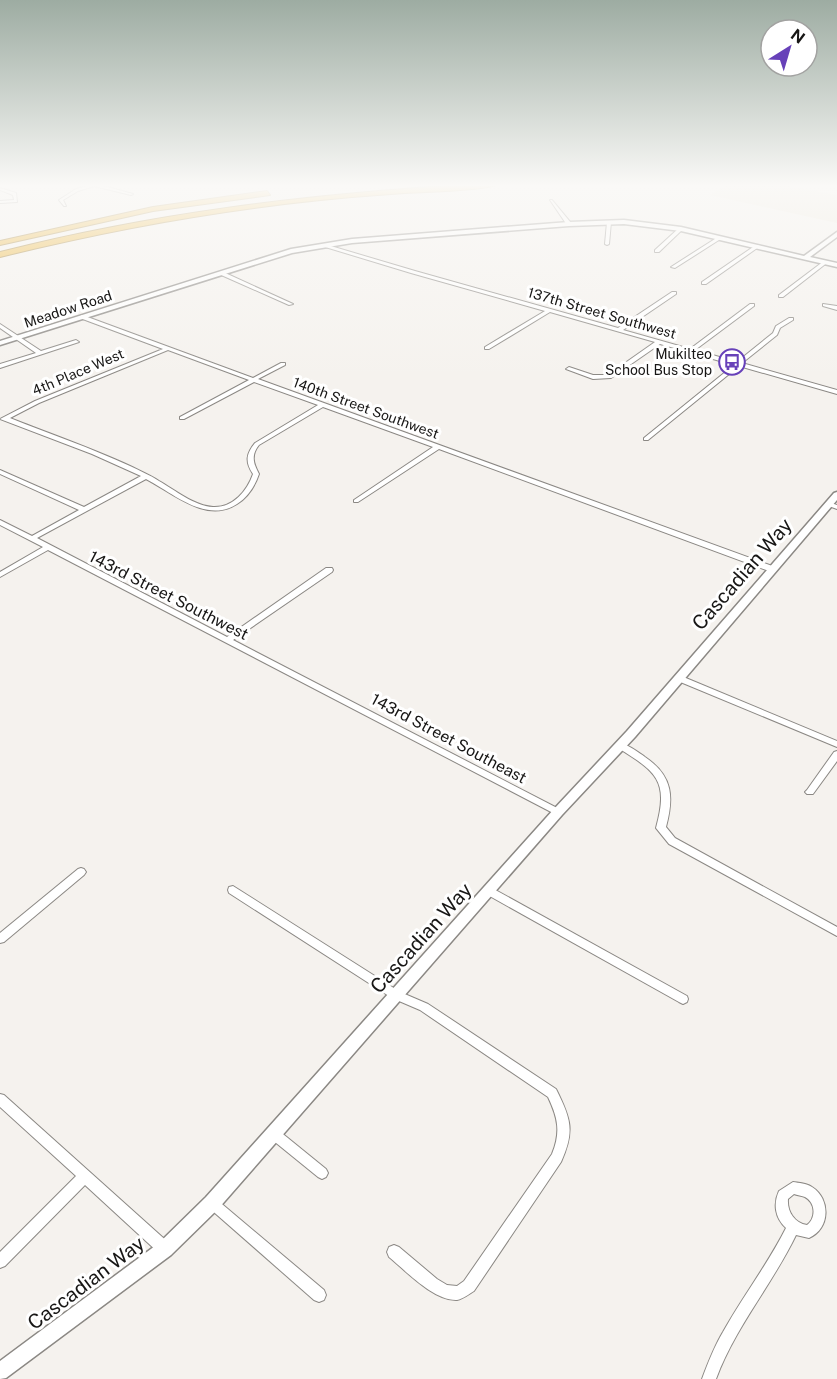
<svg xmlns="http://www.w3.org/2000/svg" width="837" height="1379" font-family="'Public Sans',sans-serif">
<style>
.built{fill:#ede7db}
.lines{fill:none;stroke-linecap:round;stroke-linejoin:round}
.minor-casing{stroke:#8b8884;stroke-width:2}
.tertiary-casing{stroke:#8b8884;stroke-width:3}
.motorway-casing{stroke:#a17d2c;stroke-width:2}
.minor{fill:#fff;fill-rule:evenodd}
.tertiary{fill:#fff;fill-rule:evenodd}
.motorway{fill:#ecb539;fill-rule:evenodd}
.labels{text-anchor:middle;stroke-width:6;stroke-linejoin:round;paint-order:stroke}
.far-street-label{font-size:14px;fill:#171615;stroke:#fff}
.far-poi-label{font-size:14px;fill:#171615;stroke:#fff;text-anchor:end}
.street-label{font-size:16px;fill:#171615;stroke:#fff}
.near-street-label{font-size:20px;fill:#171615;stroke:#fff}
</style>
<rect width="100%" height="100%" fill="#f5f2ee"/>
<polygon class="built" points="726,185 783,185 837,195 837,223 710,195"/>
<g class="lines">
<g class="minor-casing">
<g id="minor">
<polygon points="90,185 100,185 133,194 131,195 94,186 78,191 63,200 66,206 64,206 59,200 76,189"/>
<polygon points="0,188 16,193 17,202 0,203 0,201 14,200 13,195 0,190"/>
<polygon points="550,200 552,200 571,223 571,225 567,225"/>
<polygon points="609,221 611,222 609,244 607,245 605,244 607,222"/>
<polygon points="679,228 683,229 659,252 655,252 655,250"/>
<polygon points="718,237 722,238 675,268 671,267"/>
<polygon points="324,244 415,271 618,328 672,292 676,292 676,294 623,330 690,349 750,304 754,304 754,306 695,350 737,362 773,333 776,326 789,318 793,318 793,320 780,328 777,335 742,363 837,390 837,394 739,366 648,440 644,440 644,438 734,365 660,344 611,378 593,379 566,369 569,367 593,375 608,375 655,342 550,312 489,349 485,349 485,347 545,311 411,273 322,246 322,244"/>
<polygon points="756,245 760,246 706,284 702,284 702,282"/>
<polygon points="824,261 828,262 783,297 779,297 779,295"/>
<polygon points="219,272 223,272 293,304 289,305 219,274"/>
<polygon points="823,304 837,306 837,310 823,306"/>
<path d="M82,315L253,378L281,363H285V365L258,379L775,567L776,569L775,571H769L439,449L358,502H354V500L433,447L323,407L259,445C251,455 253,463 259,474C255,486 248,497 237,504C206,524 173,493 146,479L37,538L227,637L326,568H332L333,570L332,572L233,640L561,810L563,812L561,814H555L48,550L0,577V572L43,547L0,525V520L32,536L79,510L0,474V470L84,507L141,476L92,454L0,419L35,401L163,349L80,318L79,317ZM168,350L249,380L180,417V419H184L254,382L318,405L255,443C246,454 245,462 253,474C247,491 233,508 213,507C194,506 175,490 159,481C150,475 140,471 130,466C91,448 50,434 10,418L39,403Z"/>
<polygon points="0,324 41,351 76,340 79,342 0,368 0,364 36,353 0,328"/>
<polygon points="828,502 837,505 837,509 826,505 825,504"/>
<polygon points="681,676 837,741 837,747 678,681 677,679 678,677"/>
<path d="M621,743C630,746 638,752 645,757C673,776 674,797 666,827L675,838L837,927V936L669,844L656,828C669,781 657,772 618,748L617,746Z"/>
<polygon points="837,751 837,761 813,794 807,794 805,792 807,790 834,752"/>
<polygon points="81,868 84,869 86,872 84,875 4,942 0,943 0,933 78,869"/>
<path d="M233,886L400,992L428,1004L556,1089C571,1119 575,1131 561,1162L474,1291C469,1294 463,1299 457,1300C434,1301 406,1271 389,1257L387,1252L389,1247L394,1245L399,1247L437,1279L447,1285L457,1286L464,1281L552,1154C561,1132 558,1118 548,1097L420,1010L392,998L229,893L228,890L229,887Z"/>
<polygon points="490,887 687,996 688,999 687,1002 683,1004 679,1002 486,894 485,891 486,888"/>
<polygon points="0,1094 4,1095 170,1244 171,1249 170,1254 165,1255 160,1254 85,1185 5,1266 0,1268 0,1252 76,1176 0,1107"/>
<polygon points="274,1128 278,1130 326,1169 328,1173 326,1177 322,1179 318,1177 270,1138 268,1134 270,1130"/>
<path d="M793,1182C799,1183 806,1183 812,1187C831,1199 830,1229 809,1238L796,1235C772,1285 735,1327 716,1379H702C708,1363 714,1347 723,1332C743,1296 768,1264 786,1228C775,1218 773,1204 779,1191ZM794,1194C797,1195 802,1196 805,1197C816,1203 816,1218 807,1225C794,1223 787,1211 788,1199Z"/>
<polygon points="212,1197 216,1199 324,1290 326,1295 324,1300 319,1302 314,1300 208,1207 206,1203 208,1199"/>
</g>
</g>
<g class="tertiary-casing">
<g id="tertiary">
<polygon points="624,220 681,227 804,256 837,232 837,237 810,257 837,263 837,267 681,231 624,224 569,226 352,243 292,253 0,345 0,341 291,249 352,239 569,222"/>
<polygon points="837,492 837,500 635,737 562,815 218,1209 171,1255 6,1378 0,1379 0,1361 159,1243 206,1197 554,809 627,731 834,493"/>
</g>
</g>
<g class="motorway-casing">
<g id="motorway">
<path d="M460,185H495C484,191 409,192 391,194C258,203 129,225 0,257V252C153,213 303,195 460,185Z"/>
<polygon points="267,191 270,195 153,211 0,245 0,241 153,207"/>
</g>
</g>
<use href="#minor" class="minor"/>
<use href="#tertiary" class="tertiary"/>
<use href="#motorway" class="motorway"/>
</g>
<linearGradient id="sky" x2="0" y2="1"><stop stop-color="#9daca2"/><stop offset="0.49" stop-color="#faf9f7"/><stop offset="1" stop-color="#faf9f7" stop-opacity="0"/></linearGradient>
<rect width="837" height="378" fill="url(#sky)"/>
<defs>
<g id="bus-ring" transform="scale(1.35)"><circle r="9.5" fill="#fff" stroke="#6741b9" stroke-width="1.5"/><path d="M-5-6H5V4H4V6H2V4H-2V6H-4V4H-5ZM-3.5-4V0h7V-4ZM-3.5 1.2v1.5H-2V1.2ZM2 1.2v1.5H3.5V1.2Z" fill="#6741b9"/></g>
</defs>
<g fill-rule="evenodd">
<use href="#bus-ring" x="732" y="362"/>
</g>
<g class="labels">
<g class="far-street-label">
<text transform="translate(68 309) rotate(-18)" y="5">Meadow Road</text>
<text transform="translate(602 313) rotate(16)" y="5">137th Street Southwest</text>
<text transform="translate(78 372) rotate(-23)" y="5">4th Place West</text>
<text transform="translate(366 408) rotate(20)" y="5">140th Street Southwest</text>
</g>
<g class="far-poi-label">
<text x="712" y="359">Mukilteo<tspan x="712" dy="16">School Bus Stop</tspan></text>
</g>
<g class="street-label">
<text transform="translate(169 595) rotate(27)" y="6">143rd Street Southwest</text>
<text transform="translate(449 738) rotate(28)" y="6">143rd Street Southeast</text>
</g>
<g class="near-street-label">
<text transform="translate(742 574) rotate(-49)" y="7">Cascadian Way</text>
<text transform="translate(421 938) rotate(-48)" y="7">Cascadian Way</text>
<text transform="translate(86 1283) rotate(-37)" y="7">Cascadian Way</text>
</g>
</g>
<g transform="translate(789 48) rotate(37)"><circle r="28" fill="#ffffff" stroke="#a2a2a1" stroke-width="1.5"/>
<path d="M0-4.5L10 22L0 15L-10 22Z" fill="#6741b9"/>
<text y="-9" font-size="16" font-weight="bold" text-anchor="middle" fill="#171615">N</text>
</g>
</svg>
